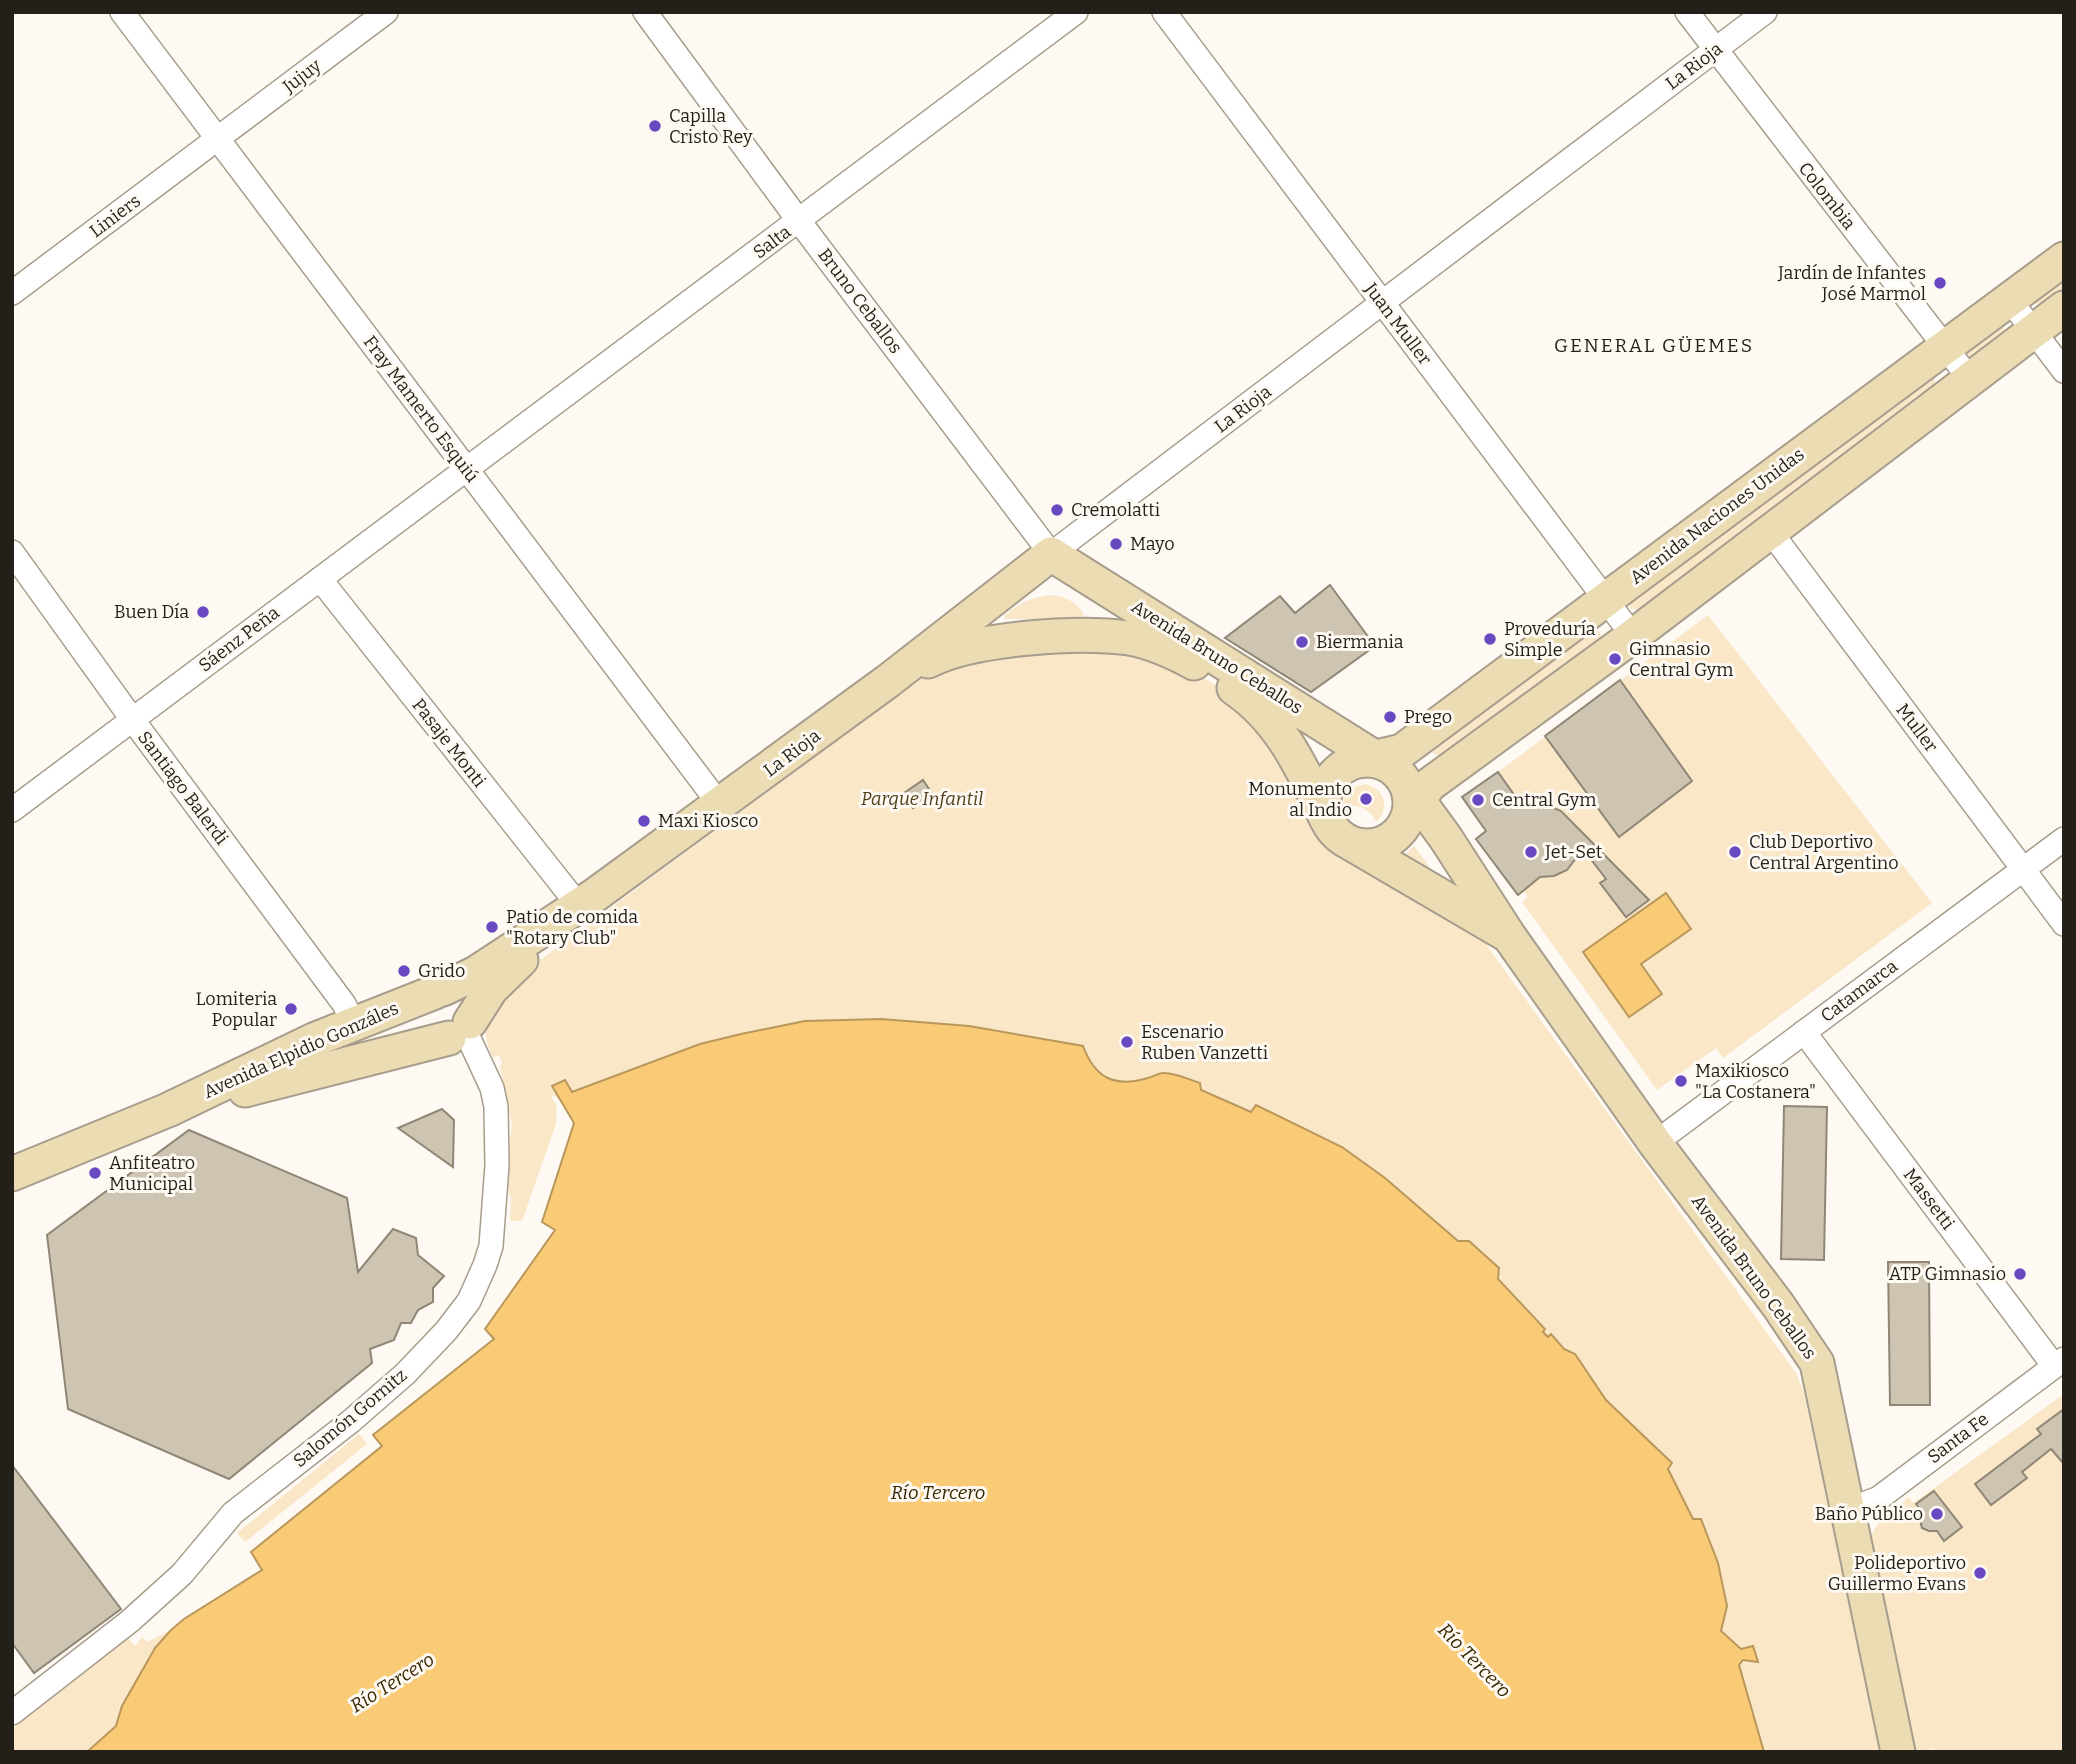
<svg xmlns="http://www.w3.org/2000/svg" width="2076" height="1764" font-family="Bitter,serif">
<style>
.green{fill:#f9e7c8}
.water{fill:#f9cb77;stroke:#b9975b;stroke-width:2}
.building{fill:#cec4b2;stroke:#8f8676;stroke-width:2}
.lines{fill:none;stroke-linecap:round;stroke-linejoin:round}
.street-casing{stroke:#a79d8c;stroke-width:26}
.secondary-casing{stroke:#a79d8c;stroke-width:37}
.street{stroke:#fff;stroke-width:23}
.secondary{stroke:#ecdcb3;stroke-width:33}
.poi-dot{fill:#6949c2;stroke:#fefaf3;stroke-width:2.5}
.labels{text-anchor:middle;stroke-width:6;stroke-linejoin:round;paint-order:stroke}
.street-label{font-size:18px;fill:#231f19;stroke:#fefaf3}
.poi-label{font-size:18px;fill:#231f19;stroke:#fefaf3;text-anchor:start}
.park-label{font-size:18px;font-style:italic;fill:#4f3c19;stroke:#fefaf3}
.neighbourhood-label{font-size:19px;letter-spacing:2px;fill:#231f19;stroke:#fefaf3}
.water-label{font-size:19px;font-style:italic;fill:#382601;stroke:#fefaf3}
</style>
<rect width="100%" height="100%" fill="#fefaf3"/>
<g class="green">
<polygon points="2064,270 2064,292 2039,306 2034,301"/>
<polygon points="2002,325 2006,333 1977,358 1968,356 1965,353"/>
<polygon points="1933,377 1937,386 1642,609 1631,609 1628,602"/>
<path d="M1051,595C1064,596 1079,603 1084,615L1076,619H1004L1005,615C1019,603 1032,597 1051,595Z"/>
<path d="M1708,615L1932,903L1723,1058L1716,1048L1657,1090L1522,902L1528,897L1523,891C1528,887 1535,879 1541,877C1554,873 1563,875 1572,863L1561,811L1540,804L1522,806L1498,772Z"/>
<polygon points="1594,627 1601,634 1601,639 1597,643 1440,757 1433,753 1432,747"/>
<path d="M1013,650L1165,654L1232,695L1267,731L1317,839L1329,850L1471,929L1485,943L1796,1373L1804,1393L1880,1752H1764L1739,1665L1753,1646L1741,1649L1721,1631L1727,1606L1693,1519L1668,1469L1672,1463L1606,1400L1575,1354L1564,1349L1552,1335L1548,1337L1542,1332L1545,1328L1497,1279L1499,1267L1469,1241H1458L1385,1178L1341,1147L1200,1090V1083L1165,1072L1132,1082L1111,1080L1093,1067L1083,1046C991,1030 900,1013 807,1021C793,1023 778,1027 765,1029C698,1042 635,1068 571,1092L568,1086L556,1092L558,1097L550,1095L557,1106L556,1124L522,1221H510L511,1198L505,1183L512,1124L500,1066L502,1063L499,1055L493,1058C475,1018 493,1009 516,978L939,665Z"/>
<path d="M1365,784C1385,789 1390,807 1377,822C1368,808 1359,803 1343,807C1344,793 1351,786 1365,784Z"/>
<polygon points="1414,846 1432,870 1432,872 1403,856"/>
<path d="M2064,1394V1752H1935L1932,1747V1752H1914L1870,1541C1875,1520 1894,1510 1909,1497L1913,1503Z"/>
<polygon points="359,1434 367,1444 245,1542 237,1533"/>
<polygon points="171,1630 155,1648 122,1706 116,1726 87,1752 12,1752 12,1729 125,1635 135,1646 142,1637 147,1642"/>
</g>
<g class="water">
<polygon points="1666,893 1691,929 1641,964 1662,994 1629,1017 1583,952"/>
<path d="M881,1019L969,1026L1083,1046C1095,1078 1114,1088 1148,1078C1153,1077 1158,1073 1163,1073C1174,1072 1190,1080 1200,1083L1201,1090L1251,1112L1256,1105L1342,1147L1385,1178L1458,1241H1469L1499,1268L1498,1279L1545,1329L1543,1332L1548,1337L1551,1334L1564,1349L1575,1354L1606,1400L1672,1463L1668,1469L1693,1519H1701L1718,1563L1727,1606L1721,1631L1741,1649L1753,1646L1758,1662L1743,1660L1739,1665L1764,1752H87L116,1726L122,1706L155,1648L171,1630L184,1619L262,1570L251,1552L382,1446L373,1435L494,1339L485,1329L555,1230L542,1222L574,1123L552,1086L565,1080L572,1092L700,1044L741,1034L805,1021Z"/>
</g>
<g class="building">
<polygon points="1330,585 1375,646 1311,692 1225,638 1280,596 1295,613"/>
<polygon points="1620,680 1692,781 1619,837 1545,736"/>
<polygon points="1498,772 1520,803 1549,806 1561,811 1649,900 1626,917 1600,883 1606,879 1583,849 1567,870 1554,876 1540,877 1518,895 1476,839 1486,831 1462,797"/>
<polygon points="923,780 933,795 913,808 904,793"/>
<polygon points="1784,1106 1827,1107 1824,1260 1781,1259"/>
<polygon points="442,1109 454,1120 453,1167 398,1128"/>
<polygon points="189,1130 347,1198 358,1272 393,1229 416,1238 418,1255 444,1276 433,1288 433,1302 418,1310 411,1323 401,1323 394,1340 370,1349 372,1363 229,1479 68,1409 47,1235"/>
<polygon points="1888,1262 1929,1262 1930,1405 1890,1405"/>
<polygon points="2064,1409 2064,1464 2051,1449 2022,1472 2027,1478 1991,1505 1975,1484 2041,1434 2037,1429"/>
<polygon points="12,1465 121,1609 34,1673 12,1643"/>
<polygon points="1934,1491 1962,1527 1944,1541 1937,1531 1929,1531 1922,1528 1920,1520 1922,1512 1916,1504"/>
</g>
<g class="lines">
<g class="street-casing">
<g id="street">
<polyline points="122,12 720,805"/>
<polyline points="645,12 799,221 1051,554 1765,12"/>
<polyline points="1164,12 1633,636"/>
<polyline points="1687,12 1969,378"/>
<polyline points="12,293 386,12"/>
<polyline points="2009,299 2064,371"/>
<polyline points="1770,531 2064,924"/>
<polyline points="12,552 132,719 344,1004 354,1024"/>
<polyline points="320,579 579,906"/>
<polyline points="12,810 1076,12"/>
<polyline points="1804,1032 2054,1366"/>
<polyline points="1655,1143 2064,839"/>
<polyline points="1848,1510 1879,1498 2064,1359"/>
<polyline points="12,1713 130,1621 182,1574 233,1513 350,1422 405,1374 446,1331 469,1301 485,1265 491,1246 497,1165 496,1107 492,1088 465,1030"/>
</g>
</g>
<g class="secondary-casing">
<g id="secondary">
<path d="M928,661C973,638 1078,631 1129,638C1152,642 1174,652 1194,663"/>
<path d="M1234,688C1281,720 1302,768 1326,818"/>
<circle cx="1367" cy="803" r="43"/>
<polyline points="1364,760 1402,751 2064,259"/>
<polyline points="1407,785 1445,837 1509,936 1655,1143 1778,1305 1817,1363 1898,1752"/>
<polyline points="1410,812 1429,785 1633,636 2064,308"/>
<polyline points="1352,844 1504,933"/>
<polyline points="443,989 476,973 595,895 888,681 1051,554 1382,762"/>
<polyline points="470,1022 491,989 521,960"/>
<polyline points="245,1090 449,1038"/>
<polyline points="12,1174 168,1110 316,1039 435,992"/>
</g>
</g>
<use href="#street" class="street"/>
<use href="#secondary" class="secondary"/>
</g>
<g class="poi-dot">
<circle cx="655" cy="126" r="7"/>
<circle cx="1940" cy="283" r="7"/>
<circle cx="1057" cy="510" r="7"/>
<circle cx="1116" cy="544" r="7"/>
<circle cx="203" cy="612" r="7"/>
<circle cx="1490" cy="639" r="7"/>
<circle cx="1302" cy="642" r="7"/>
<circle cx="1615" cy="659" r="7"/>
<circle cx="1390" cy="717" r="7"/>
<circle cx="1366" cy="799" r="7"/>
<circle cx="1478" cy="800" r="7"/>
<circle cx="644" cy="821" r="7"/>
<circle cx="1531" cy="852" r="7"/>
<circle cx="1735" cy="852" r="7"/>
<circle cx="492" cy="927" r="7"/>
<circle cx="404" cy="971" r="7"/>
<circle cx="291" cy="1009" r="7"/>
<circle cx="1127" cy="1042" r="7"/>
<circle cx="1681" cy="1081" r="7"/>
<circle cx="95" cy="1173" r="7"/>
<circle cx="2020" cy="1274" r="7"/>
<circle cx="1937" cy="1514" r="7"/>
<circle cx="1980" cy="1573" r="7"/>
</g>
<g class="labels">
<g class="street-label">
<text transform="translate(1694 66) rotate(-37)" y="6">La Rioja</text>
<text transform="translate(302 76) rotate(-37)" y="6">Jujuy</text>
<text transform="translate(1827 196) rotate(52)" y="6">Colombia</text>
<text transform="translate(115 216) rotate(-37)" y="6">Liniers</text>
<text transform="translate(772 242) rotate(-37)" y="6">Salta</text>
<text transform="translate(860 301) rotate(53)" y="6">Bruno Ceballos</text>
<text transform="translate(1398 324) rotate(53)" y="6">Juan Muller</text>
<text transform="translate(421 409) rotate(53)" y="6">Fray Mamerto Esquiú</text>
<text transform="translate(1243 409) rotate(-37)" y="6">La Rioja</text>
<text transform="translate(1717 516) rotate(-37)" y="6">Avenida Naciones Unidas</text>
<text transform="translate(239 639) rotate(-37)" y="6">Sáenz Peña</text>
<text transform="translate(1217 657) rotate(32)" y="6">Avenida Bruno Ceballos</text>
<text transform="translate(1917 728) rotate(53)" y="6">Muller</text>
<text transform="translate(449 743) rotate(52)" y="6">Pasaje Monti</text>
<text transform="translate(792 753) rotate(-37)" y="6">La Rioja</text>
<text transform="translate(183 788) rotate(53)" y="6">Santiago Balerdi</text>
<text transform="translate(1859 991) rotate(-37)" y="6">Catamarca</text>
<text transform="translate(301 1050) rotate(-24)" y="6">Avenida Elpidio Gonzáles</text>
<text transform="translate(1929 1199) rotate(53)" y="6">Massetti</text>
<text transform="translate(1754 1277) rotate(54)" y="6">Avenida Bruno Ceballos</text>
<text transform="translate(350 1418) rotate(-40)" y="6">Salomón Gornitz</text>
<text transform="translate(1958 1438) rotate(-37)" y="6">Santa Fe</text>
</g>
<g class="poi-label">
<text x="669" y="122">Capilla<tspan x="669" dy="21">Cristo Rey</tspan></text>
<text x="1926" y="279" text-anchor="end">Jardín de Infantes<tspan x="1926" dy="21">José Marmol</tspan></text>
<text x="1071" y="516">Cremolatti</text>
<text x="1130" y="550">Mayo</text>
<text x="189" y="618" text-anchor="end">Buen Día</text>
<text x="1504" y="635">Proveduría<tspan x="1504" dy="21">Simple</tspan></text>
<text x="1316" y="648">Biermania</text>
<text x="1629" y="655">Gimnasio<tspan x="1629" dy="21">Central Gym</tspan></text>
<text x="1404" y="723">Prego</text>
<text x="1352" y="795" text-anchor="end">Monumento<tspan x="1352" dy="21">al Indio</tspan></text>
<text x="1492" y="806">Central Gym</text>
<text x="658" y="827">Maxi Kiosco</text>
<text x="1749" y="848">Club Deportivo<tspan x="1749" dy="21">Central Argentino</tspan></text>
<text x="1545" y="858">Jet-Set</text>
<text x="506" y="923">Patio de comida<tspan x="506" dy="21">"Rotary Club"</tspan></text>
<text x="418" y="977">Grido</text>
<text x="277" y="1005" text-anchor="end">Lomiteria<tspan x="277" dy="21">Popular</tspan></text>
<text x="1141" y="1038">Escenario<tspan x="1141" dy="21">Ruben Vanzetti</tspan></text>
<text x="1695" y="1077">Maxikiosco<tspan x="1695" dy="21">"La Costanera"</tspan></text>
<text x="109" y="1169">Anfiteatro<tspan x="109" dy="21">Municipal</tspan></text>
<text x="2006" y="1280" text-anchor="end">ATP Gimnasio</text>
<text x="1923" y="1520" text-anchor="end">Baño Público</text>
<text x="1966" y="1569" text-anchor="end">Polideportivo<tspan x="1966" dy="21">Guillermo Evans</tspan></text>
</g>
<g class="park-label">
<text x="922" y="805">Parque Infantil</text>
</g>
<g class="neighbourhood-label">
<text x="1654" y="352">GENERAL GÜEMES</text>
</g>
<g class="water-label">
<text x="938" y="1499">Río Tercero</text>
<text transform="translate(1475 1660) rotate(46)" y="7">Río Tercero</text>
<text transform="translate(392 1682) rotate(-32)" y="7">Río Tercero</text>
</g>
</g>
<rect width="2076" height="1764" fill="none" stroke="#231f19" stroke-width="28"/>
</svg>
